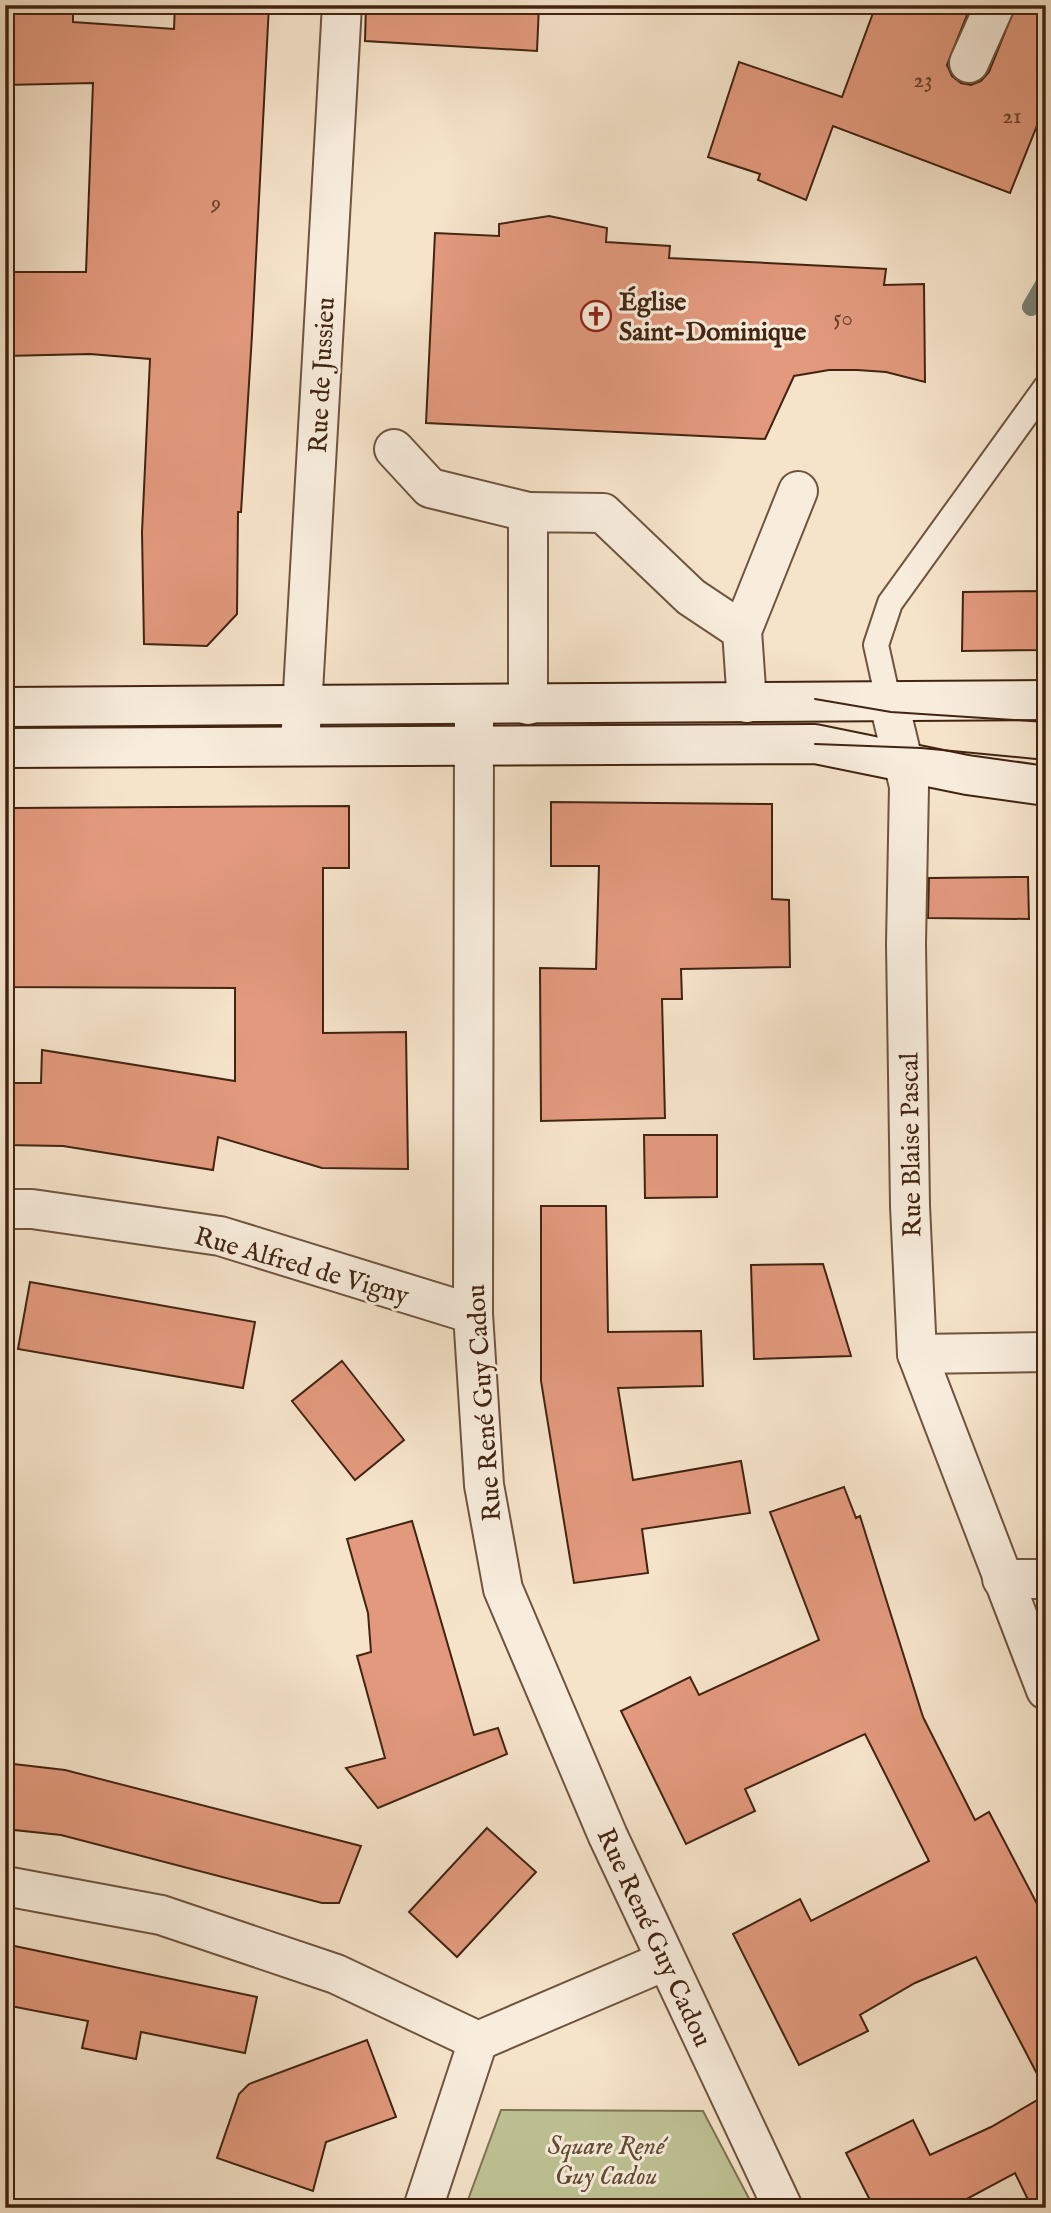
<svg xmlns="http://www.w3.org/2000/svg" width="1051" height="2213" font-family="'IM FELL English',serif">
<style>
.green{fill:#bfc395;stroke:#807453;stroke-width:2}
.lines{fill:none;stroke-linecap:round;stroke-linejoin:round}
.stream{stroke:#788072;stroke-width:18}
.building{fill:#e2997d;stroke:#422411;stroke-width:2}
.lane-casing{stroke:#6f543f;stroke-width:28}
.street-casing{stroke:#6f543f;stroke-width:42}
.secondary-casing{stroke:#422411;stroke-width:42}
.lane{stroke:#f8eddd;stroke-width:24}
.street{stroke:#f8eddd;stroke-width:38}
.secondary{stroke:#f8eddd;stroke-width:38}
.tram{stroke:#422411;stroke-width:2}
.labels{text-anchor:middle;stroke-width:6;stroke-linejoin:round;paint-order:stroke}
.number-label{font-size:23px;fill:#6a412c}
.poi-label{font-size:26px;font-weight:bold;fill:#422411;stroke:#f8eddd;text-anchor:start}
.street-label{font-size:26px;fill:#422411;stroke:#f8eddd}
.park-label{font-size:26px;font-style:italic;fill:#614c32;stroke:#f8eddd}
</style>
<rect width="100%" height="100%" fill="#f5e3ca"/>
<filter id="stains"><feTurbulence type="fractalNoise" baseFrequency=".00286" numOctaves="4"/><feColorMatrix values="0 0 0 0 .2 0 0 0 0 .09 0 0 0 0 .02 0 0 0 .5 -.17"/></filter>
<radialGradient id="worn" r=".72"><stop offset=".6" stop-color="#630" stop-opacity="0"/><stop offset="1" stop-color="#630" stop-opacity=".3"/></radialGradient>
<polygon class="green" points="501,2110 703,2111 754,2208 465,2208"/>
<g class="lines">
<polyline class="stream" points="1031,307 1046,281"/>
</g>
<g class="building">
<polygon points="175,5 269,5 252,335 241,512 238,512 237,614 207,646 144,644 142,532 150,359 90,354 5,356 5,272 86,272 93,83 5,85 5,10 73,9 73,22 174,29"/>
<polygon points="366,5 539,5 537,51 365,41"/>
<polygon points="876,5 971,5 947,65 952,76 961,83 971,85 981,81 989,72 1016,5 1046,5 1046,103 1010,193 833,126 806,200 758,180 760,174 708,157 739,62 842,97"/>
<polygon points="549,216 607,228 606,242 670,246 669,258 886,269 884,285 924,284 925,382 886,372 857,370 829,370 794,376 765,439 426,423 435,233 499,236 499,224"/>
<polygon points="1046,591 1046,650 962,651 963,592"/>
<polygon points="551,802 772,804 772,899 789,900 790,967 681,969 682,999 662,999 665,1118 541,1121 540,968 596,969 599,866 551,866"/>
<polygon points="349,806 349,868 323,868 323,1033 406,1032 408,1169 322,1168 218,1137 213,1170 63,1146 5,1145 5,1083 41,1083 42,1050 235,1081 235,988 5,987 5,899 13,899 13,808"/>
<polygon points="1028,877 1029,919 928,918 929,878"/>
<polygon points="644,1135 717,1135 717,1197 645,1198"/>
<polygon points="541,1206 606,1206 608,1332 701,1331 703,1386 618,1388 633,1480 741,1461 750,1513 642,1529 648,1573 574,1583 541,1381"/>
<polygon points="823,1264 851,1356 754,1359 751,1265"/>
<polygon points="30,1282 255,1322 243,1388 18,1349"/>
<polygon points="342,1361 404,1440 355,1480 292,1401"/>
<polygon points="844,1487 856,1518 860,1516 923,1717 975,1820 989,1812 1046,1921 1046,2091 976,1957 915,1983 860,2015 868,2031 799,2065 733,1934 800,1899 811,1921 929,1861 865,1734 745,1789 755,1811 686,1844 621,1711 690,1677 699,1695 819,1640 770,1512"/>
<polygon points="412,1521 474,1735 498,1728 507,1754 378,1808 346,1768 385,1758 357,1656 371,1652 368,1613 347,1539"/>
<polygon points="5,1763 65,1770 361,1846 339,1903 322,1903 61,1835 5,1829"/>
<polygon points="487,1828 536,1872 457,1957 409,1912"/>
<polygon points="5,1944 257,1997 245,2053 141,2032 136,2059 82,2048 88,2021 5,2005"/>
<polygon points="367,2040 396,2117 326,2142 313,2191 217,2158 239,2094 249,2084"/>
<polygon points="1046,2095 1046,2208 1032,2208 1015,2173 950,2208 874,2208 846,2153 913,2120 930,2155 991,2127"/>
</g>
<g class="lines">
<g class="lane-casing">
<polyline id="lane" points="888,699 876,645 890,603 1046,387"/>
</g>
<g class="street-casing">
<g id="street">
<polyline points="969,63 995,5"/>
<polyline points="394,449 430,488 528,512"/>
<polyline points="888,699 909,786 906,944 910,1206 917,1354 1046,1690"/>
<polyline points="747,703 742,631 798,491"/>
<polyline points="528,705 528,512 603,513 691,597 742,631"/>
<polyline points="474,711 473,1314 484,1485 503,1589 608,1836 783,2208"/>
<polyline points="300,745 342,5"/>
<polyline points="5,1209 32,1209 220,1236 473,1314"/>
<polyline points="917,1354 1046,1352"/>
<polyline points="1002,1579 1046,1579"/>
<polyline points="5,1886 161,1915 336,1974 478,2041 665,1961"/>
<polyline points="423,2208 478,2041"/>
</g>
</g>
<g class="secondary-casing">
<g id="secondary">
<polyline points="5,707 1046,700"/>
<polyline points="5,748 815,744 967,775 1046,786"/>
</g>
</g>
<use href="#lane" class="lane"/>
<use href="#street" class="street"/>
<use href="#secondary" class="secondary"/>
<g class="tram">
<polyline points="815,699 891,712 1046,722"/>
<polyline points="815,744 921,748 1046,760"/>
</g>
</g>
<defs>
<g id="church-ring" transform="scale(1.575)"><circle r="9.5" fill="#f8eddd" stroke="#8f2418" stroke-width="1.5"/><path d="M-1.2-6h2.4v3.5h3.3v2.4h-3.3V6h-2.4V-.1h-3.3v-2.4h3.3Z" fill="#8f2418"/></g>
</defs>
<g fill-rule="evenodd">
<use href="#church-ring" x="596" y="316"/>
</g>
<g class="labels">
<g class="number-label">
<text x="923" y="87">23</text>
<text x="1012" y="123">21</text>
<text x="216" y="210">9</text>
<text x="843" y="325">50</text>
</g>
<g class="poi-label">
<text x="619" y="310">Église<tspan x="619" dy="30">Saint-Dominique</tspan></text>
</g>
<g class="street-label">
<text transform="translate(321 375) rotate(-87)" y="9">Rue de Jussieu</text>
<text transform="translate(910 1145) rotate(-91)" y="9">Rue Blaise Pascal</text>
<text transform="translate(302 1265) rotate(16)" y="9">Rue Alfred de Vigny</text>
<text transform="translate(483 1403) rotate(-94)" y="9">Rue René Guy Cadou</text>
<text transform="translate(655 1937) rotate(65)" y="9">Rue René Guy Cadou</text>
</g>
<g class="park-label">
<text x="606" y="2154">Square René<tspan x="606" dy="30">Guy Cadou</tspan></text>
</g>
</g>
<rect width="1051" height="2213" fill="none" stroke="#f5e3ca" stroke-width="28"/>
<rect x="7" y="7" width="1037" height="2199" fill="none" stroke="#422411" stroke-width="3.5"/>
<rect x="14" y="14" width="1023" height="2185" fill="none" stroke="#422411" stroke-width="2"/>
<rect width="100%" height="100%" filter="url(#stains)"/>
<rect width="100%" height="100%" fill="url(#worn)"/>
</svg>
